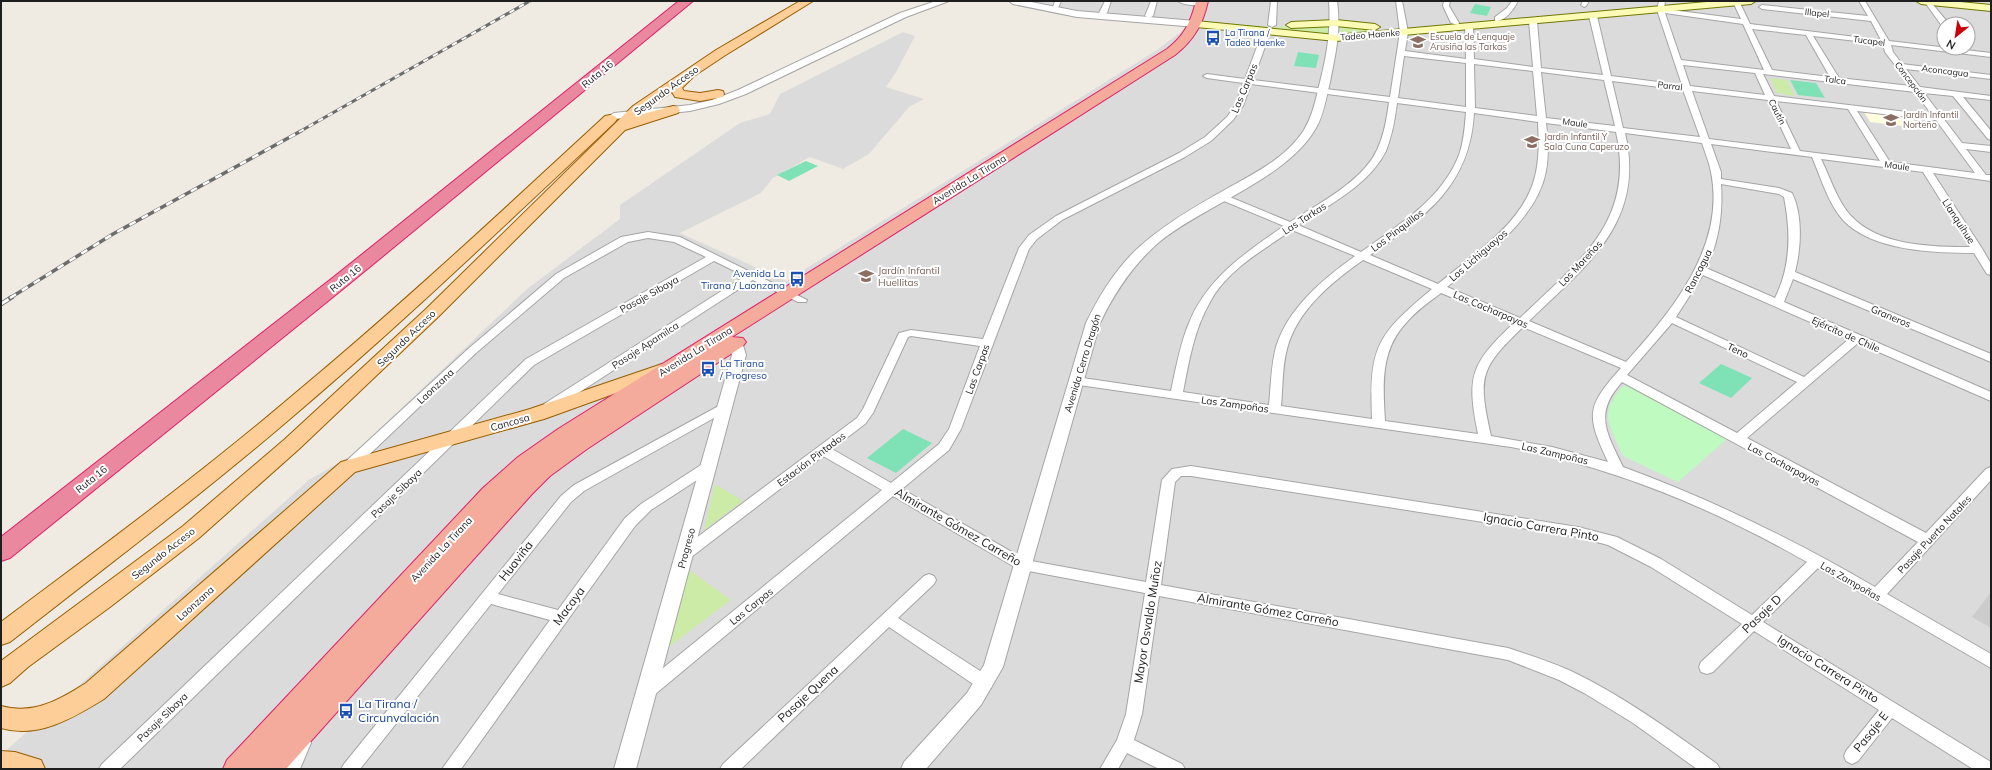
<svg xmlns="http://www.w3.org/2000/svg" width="1992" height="770" font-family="Mulish,sans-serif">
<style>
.residential{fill:#dcdbdb;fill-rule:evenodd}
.education{fill:#fffddc}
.religious{fill:#ccc}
.grass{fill:#cceba7}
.park{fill:#bffbc0}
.pitch{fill:#7fe1b6}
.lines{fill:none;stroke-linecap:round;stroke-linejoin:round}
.minor-casing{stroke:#a5a5a5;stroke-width:2}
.tertiary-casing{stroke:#a5a5a5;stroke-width:2}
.secondary-casing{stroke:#707702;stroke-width:2}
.primary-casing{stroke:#975e00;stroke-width:2}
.trunk-casing{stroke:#de1f6a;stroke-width:2}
.motorway-casing{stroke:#de1f6a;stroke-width:2}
.minor{fill:#fff;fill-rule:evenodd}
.tertiary{fill:#fff;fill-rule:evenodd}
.secondary{fill:#fbfbb5;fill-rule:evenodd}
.primary{fill:#fece99;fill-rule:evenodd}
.trunk{fill:#f4ab9c;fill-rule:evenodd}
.motorway{fill:#e9889f;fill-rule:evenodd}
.rail-far2-casing{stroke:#6c6c6c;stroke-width:3}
.rail-far1-casing{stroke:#6c6c6c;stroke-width:3.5}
.rail-casing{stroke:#6c6c6c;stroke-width:4.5}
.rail-far2{stroke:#fff;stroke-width:2;stroke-dasharray:5.5;stroke-linecap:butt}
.rail-far1{stroke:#fff;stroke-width:2.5;stroke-dasharray:7;stroke-linecap:butt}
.rail{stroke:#fff;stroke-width:3;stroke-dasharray:9;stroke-linecap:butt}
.labels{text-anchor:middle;stroke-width:4;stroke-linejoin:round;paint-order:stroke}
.far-street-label{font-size:9px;fill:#1e1e1e;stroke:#fff}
.far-transit-label{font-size:9px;fill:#164399;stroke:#fff;text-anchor:start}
.far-education-label{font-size:9px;fill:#785e54;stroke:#fff;text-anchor:start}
.street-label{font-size:10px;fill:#1e1e1e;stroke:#fff}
.education-label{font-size:10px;fill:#785e54;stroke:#fff;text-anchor:start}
.transit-label{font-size:10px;fill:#164399;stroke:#fff;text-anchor:end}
.near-street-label{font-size:12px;fill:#1e1e1e;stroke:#fff}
.near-transit-label{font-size:12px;fill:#164399;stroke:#fff;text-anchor:start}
</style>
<rect width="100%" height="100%" fill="#efebe3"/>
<path class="residential" d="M1004,1H1991V769H1V755L309,480L352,455L527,289L620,219V205L740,123L770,114L780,94L903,32L915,36L895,74L886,87L924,99L909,107L869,154L843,169L810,157L773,178L761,193L680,233L786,281L1157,50L1183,30L1187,23L1060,15ZM1944,24H1968V48H1944Z"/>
<polygon class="education" points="1864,112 1912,118 1919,128 1870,122"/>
<polygon class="religious" points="1991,592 1991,628 1972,617"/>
<g class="grass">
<polygon points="1217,23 1270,27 1330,25 1331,36 1217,25"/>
<polygon points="1340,25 1368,30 1389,30 1391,31 1341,36"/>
<polygon points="1770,78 1787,80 1795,96 1777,93"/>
<polygon points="715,484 743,501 704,530"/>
<polygon points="688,569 731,600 661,653"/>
</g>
<path class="park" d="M1624,385L1728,438L1678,482L1623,456C1610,424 1597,414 1624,385Z"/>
<g class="pitch">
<polygon points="1475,4 1491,7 1487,16 1470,13"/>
<polygon points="1298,52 1319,55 1316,68 1294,66"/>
<polygon points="1790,80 1816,83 1825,98 1798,95"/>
<polygon points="806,161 818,166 789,181 777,175"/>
<polygon points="1721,364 1752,378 1731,398 1699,383"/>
<polygon points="903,429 932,443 896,473 867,458"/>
</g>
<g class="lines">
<g class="minor-casing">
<g id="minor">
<polygon points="1055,1 1061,1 1058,8 1053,7"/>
<polygon points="1105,1 1111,1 1107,13 1103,15 1099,13"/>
<polygon points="1151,1 1157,1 1153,16 1149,18 1145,16"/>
<path d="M1178,1H1201L1204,3C1199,7 1183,5 1178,1Z"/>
<polygon points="1271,1 1277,1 1276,25 1272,27 1268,25"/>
<path d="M1396,1H1402L1408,32L1405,51L1466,59L1465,26L1469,24L1473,26L1474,59L1533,67L1529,21L1533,19L1537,21L1541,68L1603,75L1589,16L1593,14L1597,16L1611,76L1682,85L1657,10L1659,1H1665L1664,9L1741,19L1733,2L1739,1L1750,24L1881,40L1871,21L1762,9L1759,7L1762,5L1868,16L1859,1H1865L1889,41L1991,53V57L1891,45L1893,52L1902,64L1991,75V79L1906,69L1920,87L1991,96V100L1963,97L1991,131V140L1988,139L1953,96L1924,93L1962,143L1991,146V152L1966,149L1986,175H1991V181L1933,173L1983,250L1991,264V275L1987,274L1974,253C1934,253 1872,251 1843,220C1828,203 1821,178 1812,157L1711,144L1721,172V179L1779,188L1792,193C1803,215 1801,249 1795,272L1991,354V362L1793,279L1784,302L1991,392V401L1858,343L1747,438L1926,533L1986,469L1991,467V480L1887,594L1991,654V668L1818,568L1763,622L1991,762V769H1973L1892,718L1858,761L1852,764L1846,761L1844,756L1846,751L1879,710L1754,631L1713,672L1707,674L1701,672L1699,667L1701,662L1742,624L1651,567L1608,545L1578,537L1191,476H1181L1175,482L1161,585L1508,648C1529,655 1550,662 1571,671C1623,696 1670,730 1717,764L1720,769H1697L1633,723L1584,693L1559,680L1508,660L1159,596L1142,714L1134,740L1182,764L1185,769H1159L1127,753L1118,769H1100L1117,740L1126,714L1145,593L1018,569L893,496L653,696L647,698L641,696L639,691L641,686L882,490L823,456L690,558L685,559L680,558L678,554L680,550L857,418L863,409L899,333L911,330L983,339L1019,248L1029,235L1056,216L1179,153L1205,137L1227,117L1235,106L1243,83L1207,78L1203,76L1207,74L1245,79L1264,28L1271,30L1253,80L1390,97L1400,32ZM1665,13L1743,24L1764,70L1681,60ZM1752,29L1806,35L1830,77L1772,70ZM1813,36L1883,44L1885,52L1911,86L1839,78ZM1404,56L1466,63V107L1398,98ZM1474,64L1533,71L1537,116L1475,108ZM1683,65L1755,73L1765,95L1690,86ZM1541,72L1604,80L1615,126L1546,118ZM1763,74L1915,92L1932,115L1774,96ZM1612,81L1683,90L1700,137L1623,128ZM1251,84L1389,102C1387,118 1384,135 1377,150C1363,181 1318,204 1290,222L1225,195H1219V199L1284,226C1245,253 1207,278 1189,323C1180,344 1176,368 1171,391L1076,377L1072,378L1070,381L1072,384L1511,447C1618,469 1712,508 1807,562L1752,615L1661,559L1617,537L1578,527L1191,466L1172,469L1162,480L1146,582L1026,560L902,489L949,450L961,429L1029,249L1037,239L1062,220L1185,157L1211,141L1233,120L1243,106ZM1692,91L1768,100L1791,149L1709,139ZM1776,101L1848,109L1880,161L1800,151ZM1397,103L1466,112C1465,125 1464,139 1460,152C1444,198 1399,225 1361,252L1298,225C1329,205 1369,185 1386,151C1392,136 1395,119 1397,103ZM1857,111L1936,120L1975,173L1890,162ZM1474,113L1538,122C1539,145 1540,169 1530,191C1513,230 1470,257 1438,284L1370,255C1425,217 1470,186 1474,113ZM1546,123L1616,132C1636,222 1578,262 1520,318L1447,287C1483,257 1537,220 1546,171C1549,155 1548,139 1546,123ZM1625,133L1702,143C1705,152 1709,162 1711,172C1726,246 1672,311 1626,362L1529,321C1586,266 1646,222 1625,133ZM1821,159L1923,172L1970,247C1931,247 1879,246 1851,216C1837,201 1830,177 1821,159ZM1721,184L1779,194L1784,197C1791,232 1791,266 1775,298L1706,268C1719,242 1723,213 1721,184ZM1292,230L1355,256C1323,279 1288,308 1276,347C1271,366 1271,385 1269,405L1183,392C1189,361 1194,330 1210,302C1227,270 1263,250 1292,230ZM1363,260L1432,289C1377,335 1369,346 1372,419L1281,406C1283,387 1282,367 1287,349C1297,310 1332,282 1363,260ZM1703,275L1849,339L1804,377L1676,317ZM1441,293L1514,323C1471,363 1466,376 1478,434L1385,421C1383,385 1380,351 1406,323C1416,311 1429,302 1441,293ZM1672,323L1797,382L1737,433L1627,375ZM1523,327L1621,368C1586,407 1586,415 1608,462L1552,447L1491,436C1478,377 1479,369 1523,327ZM911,336L980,346L949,429L939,444L891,483L832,449L865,424L873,413L908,337ZM1622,382L1918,542L1875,587C1794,540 1711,499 1623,467C1607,433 1593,414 1622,382Z"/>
<polygon points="1444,1 1450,1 1449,6 1459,23 1458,25 1451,23 1443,6"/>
<path d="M1512,1H1518C1514,9 1505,22 1495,21V17L1507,8Z"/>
<polygon points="1583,1 1589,1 1586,6 1584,7 1581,5"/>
<polygon points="1924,1 1930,1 1949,24 1942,26"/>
<polygon points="648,232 680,237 807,300 806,302 798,302 753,280 552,410 544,410 542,407 544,404 745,276 714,261 534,365 120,769 99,769 102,764 526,359 706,257 674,242 648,238 628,242 564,278 476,353 353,470 343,470 341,467 343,464 468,349 556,274 621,237"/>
<polygon points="726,402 730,403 732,406 730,409 584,491 571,502 498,594 558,610 625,518 641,504 704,463 714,463 716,466 714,469 651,510 635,526 461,769 442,769 550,620 491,604 360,769 341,769 344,764 561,496 574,485"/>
<polygon points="929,574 934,576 936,580 934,584 898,618 991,678 993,683 991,688 985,690 979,688 889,627 741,769 720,769 723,764 924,576"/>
<polygon points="303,736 309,738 311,743 300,769 282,769 297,738"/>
</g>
</g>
<g class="tertiary-casing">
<g id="tertiary">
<polygon points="936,1 949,1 906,17 746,94 719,104 690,111 614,119 609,116 614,113 690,105 712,100 738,90 900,13"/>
<polygon points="1009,1 1026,1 1077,11 1196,21 1200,24 1196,27 1077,17 1013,4"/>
<path d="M1329,1H1337C1341,31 1336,52 1330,82C1326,98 1324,114 1316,128C1287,179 1204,205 1158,243C1132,266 1115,292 1100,323L1003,667L981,705L926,769H901L904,762L967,693L984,665L1086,323C1102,290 1121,260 1151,237C1175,218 1201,203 1228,188C1255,173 1286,158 1304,130C1313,115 1316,98 1320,82C1327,54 1331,30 1329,1Z"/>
<polygon points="724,333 742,342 746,355 636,769 614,769 732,355 730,347 717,337 719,334"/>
</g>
</g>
<g class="secondary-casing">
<g id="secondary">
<polygon points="1718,1 1756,1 1751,4 1336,41 1196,27 1191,24 1196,21 1336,35"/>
<polygon points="1916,1 1950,1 1991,5 1991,11 1921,4"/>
<polygon points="1336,20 1375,24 1380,27 1375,30 1336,26 1291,28 1286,25 1291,22"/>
</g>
</g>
<g class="primary-casing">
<g id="primary">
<polygon points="800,1 813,1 724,56 694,76 682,88 684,91 700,93 718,90 723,91 724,94 723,97 700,101 675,97 672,92 643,112 639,115 673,106 678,107 680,110 678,113 625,130 438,317 299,449 199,538 110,607 28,667 10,683 1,687 1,661 183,526 285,439 426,309 633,106 716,50"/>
<path d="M610,115L615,116L617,119L615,122C510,220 407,319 298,412C205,492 107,566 10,642L1,645V622C97,550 194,479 286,401C396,310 500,213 605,116Z"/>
<path d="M662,364L669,366L671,370L669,374L544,419L355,472L104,699C73,718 38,739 1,728V706C34,715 59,700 86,683L341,462L530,409Z"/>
<polygon points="1,751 15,752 41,760 45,769 1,769"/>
</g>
</g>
<g class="trunk-casing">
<path id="trunk" d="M1196,1H1208C1203,24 1194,40 1175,55L732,337L743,338L746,342L743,346L587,449L550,476L532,494L286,769H223L227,760L483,488L518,457L558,429L1167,49C1184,36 1191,22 1196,1Z"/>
</g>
<g class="motorway-casing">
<polygon id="motorway" points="679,1 693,1 349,284 10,558 1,561 1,537 335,276"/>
</g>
<use href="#minor" class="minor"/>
<use href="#tertiary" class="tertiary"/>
<use href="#secondary" class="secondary"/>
<use href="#primary" class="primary"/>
<use href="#trunk" class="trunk"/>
<use href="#motorway" class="motorway"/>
<g class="rail-far2-casing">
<polyline id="rail-far2" points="299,132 530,1"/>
</g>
<g class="rail-far1-casing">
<polyline id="rail-far1" points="10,298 113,234 301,131"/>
</g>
<g class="rail-casing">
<polyline id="rail" points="1,304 12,297"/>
</g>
<use href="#rail-far2" class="rail-far2"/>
<use href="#rail-far1" class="rail-far1"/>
<use href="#rail" class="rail"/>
</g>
<defs>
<g id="bus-bare" transform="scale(1.2)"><path d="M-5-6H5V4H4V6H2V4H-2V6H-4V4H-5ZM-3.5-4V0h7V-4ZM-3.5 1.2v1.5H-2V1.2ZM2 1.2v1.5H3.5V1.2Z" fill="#1a4fb4" stroke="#fff" stroke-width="2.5" paint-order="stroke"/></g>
<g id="school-bare" transform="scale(1.2)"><path d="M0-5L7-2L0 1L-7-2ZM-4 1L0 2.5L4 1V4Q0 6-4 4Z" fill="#8d6e63" stroke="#fff" stroke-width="2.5" paint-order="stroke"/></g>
</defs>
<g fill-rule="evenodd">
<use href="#bus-bare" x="1213" y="38"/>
<use href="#school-bare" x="1418" y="42"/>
<use href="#school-bare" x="1891" y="120"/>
<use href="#school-bare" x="1532" y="142"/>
<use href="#school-bare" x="866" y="276"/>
<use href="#bus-bare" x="797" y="279"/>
<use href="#bus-bare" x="708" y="369"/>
<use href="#bus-bare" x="346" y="711"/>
</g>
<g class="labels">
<g class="far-street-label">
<text transform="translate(1817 13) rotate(6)" y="3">Illapel</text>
<text transform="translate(1370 35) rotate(-5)" y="3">Tadeo Haenke</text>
<text transform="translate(1869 41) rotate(7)" y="3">Tucapel</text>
<text transform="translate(1945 71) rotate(7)" y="3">Aconcagua</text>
<text transform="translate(1835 80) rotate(7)" y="3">Talca</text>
<text transform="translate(1911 82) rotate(53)" y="3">Concepción</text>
<text transform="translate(1670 86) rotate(7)" y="3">Parral</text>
<text transform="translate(1777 112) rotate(64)" y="3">Cautín</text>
<text transform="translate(1575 123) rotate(8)" y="3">Maule</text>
<text transform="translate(1897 166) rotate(8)" y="3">Maule</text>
</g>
<g class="far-transit-label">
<text x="1225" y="36">La Tirana /<tspan x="1225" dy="10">Tadeo Haenke</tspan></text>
</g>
<g class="far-education-label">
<text x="1430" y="40">Escuela de Lenguaje<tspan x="1430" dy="10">Arusiña las Tarkas</tspan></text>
<text x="1903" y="118">Jardín Infantil<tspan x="1903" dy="10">Norteño</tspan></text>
<text x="1544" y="140">Jardin Infantil Y<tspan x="1544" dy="10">Sala Cuna Caperuzo</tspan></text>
</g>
<g class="street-label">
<text transform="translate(597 74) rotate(-39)" y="4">Ruta 16</text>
<text transform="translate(1244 88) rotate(-67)" y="4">Las Carpas</text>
<text transform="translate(666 90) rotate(-36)" y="4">Segundo Acceso</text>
<text transform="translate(969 179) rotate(-32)" y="4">Avenida La Tirana</text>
<text transform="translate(1304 218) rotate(-33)" y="4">Las Tarkas</text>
<text transform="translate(1959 221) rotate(57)" y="4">Llanquihue</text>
<text transform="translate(1397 230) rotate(-37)" y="4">Los Pinquillos</text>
<text transform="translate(1478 255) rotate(-41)" y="4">Los Lichiguayos</text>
<text transform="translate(1580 263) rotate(-47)" y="4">Los Moreños</text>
<text transform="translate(1698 271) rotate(-63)" y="4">Rancagua</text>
<text transform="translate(345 278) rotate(-39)" y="4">Ruta 16</text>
<text transform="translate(649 294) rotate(-29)" y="4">Pasaje Sibaya</text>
<text transform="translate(1491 309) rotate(23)" y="4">Las Cacharpayas</text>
<text transform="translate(1891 316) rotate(23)" y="4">Graneros</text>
<text transform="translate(1846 334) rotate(24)" y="4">Ejército de Chile</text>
<text transform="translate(406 338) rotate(-44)" y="4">Segundo Acceso</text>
<text transform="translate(645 345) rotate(-33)" y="4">Pasaje Apamilca</text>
<text transform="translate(1738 350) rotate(25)" y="4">Teno</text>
<text transform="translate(695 351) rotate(-32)" y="4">Avenida La Tirana</text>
<text transform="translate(1082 363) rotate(-73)" y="4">Avenida Cerro Dragón</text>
<text transform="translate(977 369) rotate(-70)" y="4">Las Carpas</text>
<text transform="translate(435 386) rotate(-43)" y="4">Laonzana</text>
<text transform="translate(1235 404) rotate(8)" y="4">Las Zampoñas</text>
<text transform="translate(510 422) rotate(-16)" y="4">Cancosa</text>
<text transform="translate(1555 453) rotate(13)" y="4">Las Zampoñas</text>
<text transform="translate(811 459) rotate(-37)" y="4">Estación Pintados</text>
<text transform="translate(1784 464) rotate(28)" y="4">Las Cacharpayas</text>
<text transform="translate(91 479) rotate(-39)" y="4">Ruta 16</text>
<text transform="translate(396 493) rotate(-44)" y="4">Pasaje Sibaya</text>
<text transform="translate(1934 534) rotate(-47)" y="4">Pasaje Puerto Natales</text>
<text transform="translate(686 548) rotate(-75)" y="4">Progreso</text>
<text transform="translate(441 549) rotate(-47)" y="4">Avenida La Tirana</text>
<text transform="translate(163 553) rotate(-38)" y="4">Segundo Acceso</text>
<text transform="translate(1851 581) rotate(30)" y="4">Las Zampoñas</text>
<text transform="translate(195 603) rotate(-42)" y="4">Laonzana</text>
<text transform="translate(751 606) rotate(-39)" y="4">Las Carpas</text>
<text transform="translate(162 717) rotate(-44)" y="4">Pasaje Sibaya</text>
</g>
<g class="education-label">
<text x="878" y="274">Jardín Infantil<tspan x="878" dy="12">Huellitas</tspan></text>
</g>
<g class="transit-label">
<text x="785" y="277">Avenida La<tspan x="785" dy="12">Tirana / Laonzana</tspan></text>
<text x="720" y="367" text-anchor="start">La Tirana<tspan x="720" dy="12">/ Progreso</tspan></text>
</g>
<g class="near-street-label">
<text transform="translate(958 527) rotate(30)" y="4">Almirante Gómez Carreño</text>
<text transform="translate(1541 527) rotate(10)" y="4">Ignacio Carrera Pinto</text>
<text transform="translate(516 561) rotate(-52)" y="4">Huaviña</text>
<text transform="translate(569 606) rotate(-54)" y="4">Macaya</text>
<text transform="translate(1268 610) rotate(10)" y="4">Almirante Gómez Carreño</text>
<text transform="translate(1762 614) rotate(-44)" y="4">Pasaje D</text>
<text transform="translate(1148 622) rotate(-81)" y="4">Mayor Osvaldo Muñoz</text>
<text transform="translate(1828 669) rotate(32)" y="4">Ignacio Carrera Pinto</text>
<text transform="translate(808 694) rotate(-43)" y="4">Pasaje Quena</text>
<text transform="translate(1871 732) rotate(-51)" y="4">Pasaje E</text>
</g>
<g class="near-transit-label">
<text x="358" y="708">La Tirana /<tspan x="358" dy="14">Circunvalación</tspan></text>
</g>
</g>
<rect width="1992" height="770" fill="none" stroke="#1e1e1e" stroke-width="4"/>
<g transform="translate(1956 36) rotate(210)"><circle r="19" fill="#ffffff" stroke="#a5a5a5"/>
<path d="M0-3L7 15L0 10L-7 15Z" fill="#cb000a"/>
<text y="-6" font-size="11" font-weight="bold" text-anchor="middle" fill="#1e1e1e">N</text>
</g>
</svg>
